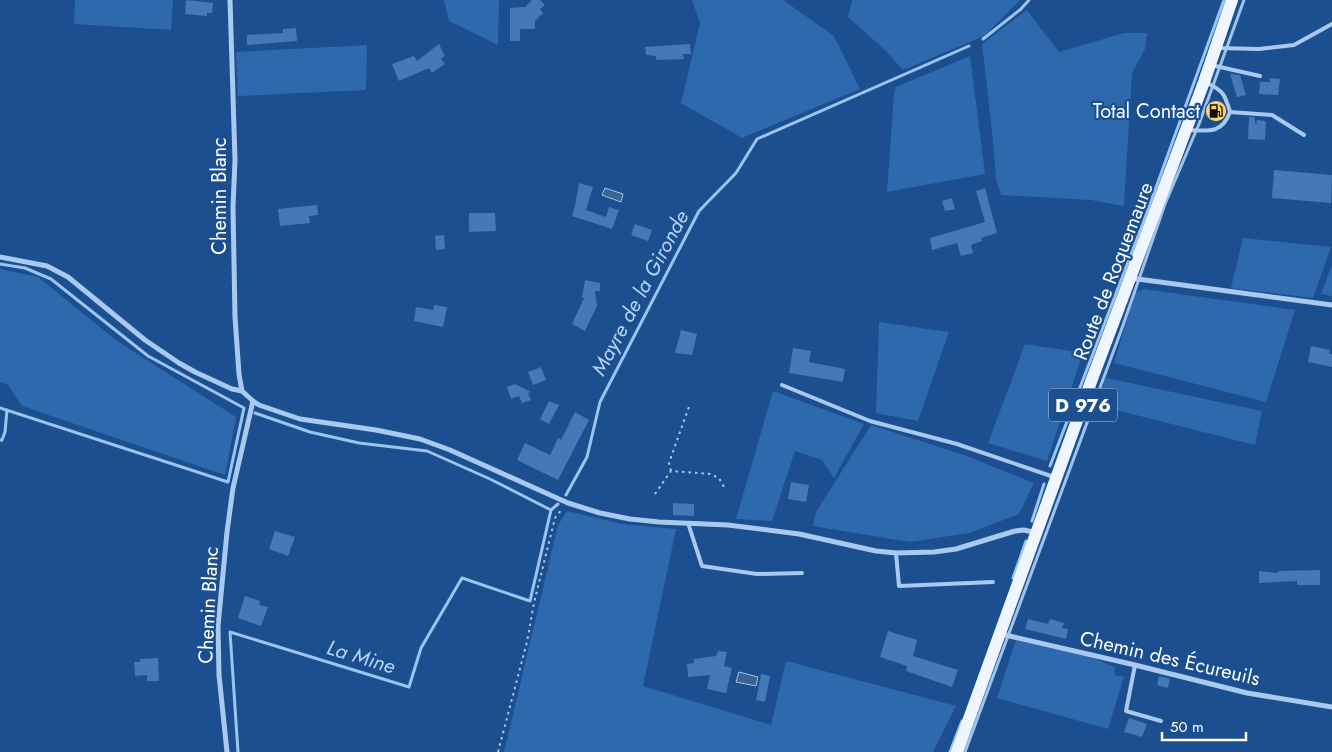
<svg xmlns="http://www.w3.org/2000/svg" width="1332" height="752" font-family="Jost,sans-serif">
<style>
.green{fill:#2e69ad}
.water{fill:#3c6290;stroke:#9cc4f0}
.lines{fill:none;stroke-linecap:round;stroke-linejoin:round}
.stream{stroke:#9cc4f0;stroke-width:3}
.building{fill:#4478b7}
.path{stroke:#a9c9ee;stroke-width:2;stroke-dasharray:2.5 4;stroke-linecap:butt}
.service{stroke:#a9c9ee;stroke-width:4}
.minor{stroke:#a9c9ee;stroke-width:5}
.primary{stroke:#f0f6ff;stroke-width:12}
.labels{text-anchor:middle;stroke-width:4.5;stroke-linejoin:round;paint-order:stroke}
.shield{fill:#1b4f8f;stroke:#bbcadd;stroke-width:1}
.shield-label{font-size:19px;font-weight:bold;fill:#fff}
.poi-label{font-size:20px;fill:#fff;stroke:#1b4f8f;text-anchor:end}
.street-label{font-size:20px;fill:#fff;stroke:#1b4f8f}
.water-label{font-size:21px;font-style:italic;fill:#b5d3f5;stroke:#1b4f8f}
</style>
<rect width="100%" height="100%" fill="#1b4f8f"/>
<g class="green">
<polygon points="75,0 173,0 171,30 74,24"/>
<polygon points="444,0 499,0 498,45 449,21"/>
<polygon points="692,0 783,0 834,36 860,89 742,138 681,103 700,23"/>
<polygon points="852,0 1020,0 984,36 903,70 885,50 848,17"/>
<polygon points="1027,10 1059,52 1124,33 1147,33 1145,49 1132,73 1124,206 1091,200 1001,195 996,179 993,140 982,44"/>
<polygon points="367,45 366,90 238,96 236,52"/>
<polygon points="970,56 985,174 887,192 894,94 896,87"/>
<polygon points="1243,238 1331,247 1313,298 1231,288"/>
<polygon points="1332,265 1332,296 1321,294"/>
<polygon points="0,269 38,277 117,341 236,417 225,475 22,406 8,385 0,382"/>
<polygon points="1143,289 1295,310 1266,402 1114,363 1135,293"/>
<polygon points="879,322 949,332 918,421 876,413"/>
<polygon points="1025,344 1083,353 1047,461 988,443"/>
<polygon points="1106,378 1262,411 1255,445 1096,405"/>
<polygon points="773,391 864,424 834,478 822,460 795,451 772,521 736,519"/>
<polygon points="871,425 967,456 1034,483 1019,514 969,533 910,542 813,526 816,512"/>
<polygon points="567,511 622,524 676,529 643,686 771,725 786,661 956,706 933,752 504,752 558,525"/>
<polygon points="1016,640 1093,658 1115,667 1114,675 1124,677 1108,729 997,698"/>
</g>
<g class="water">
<polygon points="605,188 623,194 621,202 602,195"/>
<polygon points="739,672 758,677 756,686 736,682"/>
</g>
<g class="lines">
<g class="stream">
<polyline points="983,39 1021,9 1029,0"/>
<polyline points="0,264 25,268 51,279 148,356 244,408 228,482 0,408"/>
<polyline points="255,413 310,432 359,443 427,451 490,479 551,510"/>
<polyline points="0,440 2,440 5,432 7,410"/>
<polyline points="1050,466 1146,215 1224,0"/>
<polyline points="566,495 587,457 600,402 699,211 736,173 757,139 969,46"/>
<polyline points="551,510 558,504"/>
<polyline points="1032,521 1044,484"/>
<polyline points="1013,578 1026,541"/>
<polyline points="238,752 230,632 409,687 421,648 462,578 530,601 551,510"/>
<polyline points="950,752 962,721"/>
<polyline points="965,752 1121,331 1165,204 1199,124 1244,0"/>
</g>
</g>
<g class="building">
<polygon points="186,0 213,3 212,13 207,13 207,16 185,14"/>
<polygon points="532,0 540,0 545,5 540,9 543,13 535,21 535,29 520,29 520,41 510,41 510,8 525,7"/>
<polygon points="296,28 297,41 247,45 247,35 283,33 283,29"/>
<polygon points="439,44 445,56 441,59 445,64 432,73 429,68 399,81 392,64 414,56 417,61"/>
<polygon points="690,44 691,54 683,54 684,59 656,60 656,56 646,55 645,47"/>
<polygon points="1230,74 1240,75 1246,95 1237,97"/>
<polygon points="1270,78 1280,79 1278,95 1259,94 1260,82 1270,82"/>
<polygon points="1211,102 1222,106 1218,120 1206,116"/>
<polygon points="1249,117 1254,117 1256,125 1257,120 1266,121 1265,140 1248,139"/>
<polygon points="1274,170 1332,175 1331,203 1272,198"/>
<polygon points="579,183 593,187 586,210 606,217 609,207 619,210 612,229 572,216 575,206"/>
<polygon points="985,188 997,233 981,238 982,241 971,245 973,253 961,256 957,243 932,250 930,238 985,222 976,191"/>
<polygon points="952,198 955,209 945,211 942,201"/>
<polygon points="317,205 318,215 309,216 310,223 280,226 278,209"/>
<polygon points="469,213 495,213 496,231 469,232"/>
<polygon points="635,224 652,230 648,241 631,235"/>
<polygon points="444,235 445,249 436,250 435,236"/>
<polygon points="585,280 600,283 600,291 595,291 597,306 585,331 572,324 584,298 582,297"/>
<polygon points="434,305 447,307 443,327 414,321 416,307 433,310"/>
<polygon points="681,330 697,334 692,355 675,353"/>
<polygon points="1311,346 1330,350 1329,354 1332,354 1332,367 1308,362"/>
<polygon points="793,348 811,351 809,362 845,369 843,382 789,373"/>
<polygon points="541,367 546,380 533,385 528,372"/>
<polygon points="515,384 531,392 528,393 531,400 522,403 519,396 511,399 507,387"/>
<polygon points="549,401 559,405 549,424 540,419"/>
<polygon points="575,412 589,420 558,480 517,460 525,443 550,455 558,438 561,440"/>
<polygon points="791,482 809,485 806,502 788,499"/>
<polygon points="673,503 694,504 694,516 673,515"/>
<polygon points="275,531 295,537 288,556 269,549"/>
<polygon points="1320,570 1320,585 1297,585 1297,581 1259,583 1259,571 1278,573 1278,571"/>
<polygon points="245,596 260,601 259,605 268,607 261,626 238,618"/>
<polygon points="1028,619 1048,624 1050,619 1064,623 1062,628 1068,629 1066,639 1025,629"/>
<polygon points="888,631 917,640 913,656 958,670 952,687 906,671 907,666 880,657"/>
<polygon points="718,651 727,652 724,666 732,668 726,693 707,689 710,675 688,677 687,664 694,663 694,659 716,656"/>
<polygon points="158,658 159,681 147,681 147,675 135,676 134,662 140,662 140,659"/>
<polygon points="761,674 770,676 765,702 756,700"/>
<polygon points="1159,676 1170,679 1168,688 1157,685"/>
<polygon points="1129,718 1147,724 1142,737 1124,732"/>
</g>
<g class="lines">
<g class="path">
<polyline points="671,471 669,463 690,404"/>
<polyline points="655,494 671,471 710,474 719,478 724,487"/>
<polyline points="498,752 527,642 534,603 555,518 562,509"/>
</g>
<g class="service">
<polyline points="1217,48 1259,49 1294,45 1332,24"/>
<polyline points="1211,65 1260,76"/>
<polyline points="1230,112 1272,115 1304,135"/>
<path d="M1188,130C1208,131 1222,134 1230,112C1225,95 1224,91 1207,83"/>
<polyline points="782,385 870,421 957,444 1054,477"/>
<polyline points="688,523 702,566 757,574 802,573"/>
<polyline points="896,553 899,586 993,582"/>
<polyline points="1135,665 1126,711 1161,721"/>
</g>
<g class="minor">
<polyline points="230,0 235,160 233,207 235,317 239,374 242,391"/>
<polyline points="0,257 47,266 68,277 145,340 179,363 195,372 232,389 242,391 253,401 259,405 300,419 376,430 420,439 450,450 568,503 600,513 630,519 659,522 728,525 799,534 876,551 896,553 934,552 956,549 1015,531 1024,530 1037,533"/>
<polyline points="1130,278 1332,305"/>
<polyline points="1001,634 1135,665 1247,693 1332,707"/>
<polyline points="227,752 219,675 218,626 227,532 233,488 253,401"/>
</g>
<polyline class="primary" points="957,752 1092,379 1204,82 1232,0"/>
</g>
<defs>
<g id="fuel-disc" transform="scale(1.125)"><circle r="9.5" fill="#ffd166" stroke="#1b4f8f"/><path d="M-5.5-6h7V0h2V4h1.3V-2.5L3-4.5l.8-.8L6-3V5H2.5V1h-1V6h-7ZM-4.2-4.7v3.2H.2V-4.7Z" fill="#111"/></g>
</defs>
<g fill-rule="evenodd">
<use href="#fuel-disc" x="1216" y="111"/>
</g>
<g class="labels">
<rect class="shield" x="1049" y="388.5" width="68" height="33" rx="4"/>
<g class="shield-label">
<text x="1083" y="412">D 976</text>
</g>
<g class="poi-label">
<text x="1200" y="118">Total Contact</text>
</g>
<g class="street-label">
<text transform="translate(219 196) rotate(-90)" y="7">Chemin Blanc</text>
<text transform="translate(1113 271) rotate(-69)" y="7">Route de Roquemaure</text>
<text transform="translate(208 605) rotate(-87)" y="7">Chemin Blanc</text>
<text transform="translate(1170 658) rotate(13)" y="7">Chemin des Écureuils</text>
</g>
<g class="water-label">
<text transform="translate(640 293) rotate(-62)" y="7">Mayre de la Gironde</text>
<text transform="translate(361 657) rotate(17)" y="7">La Mine</text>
</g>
</g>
<path d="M1162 732v8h84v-8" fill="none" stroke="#ffffff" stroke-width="2.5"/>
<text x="1170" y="732" font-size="15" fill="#ffffff" stroke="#1b4f8f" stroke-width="4" paint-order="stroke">50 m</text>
</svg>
